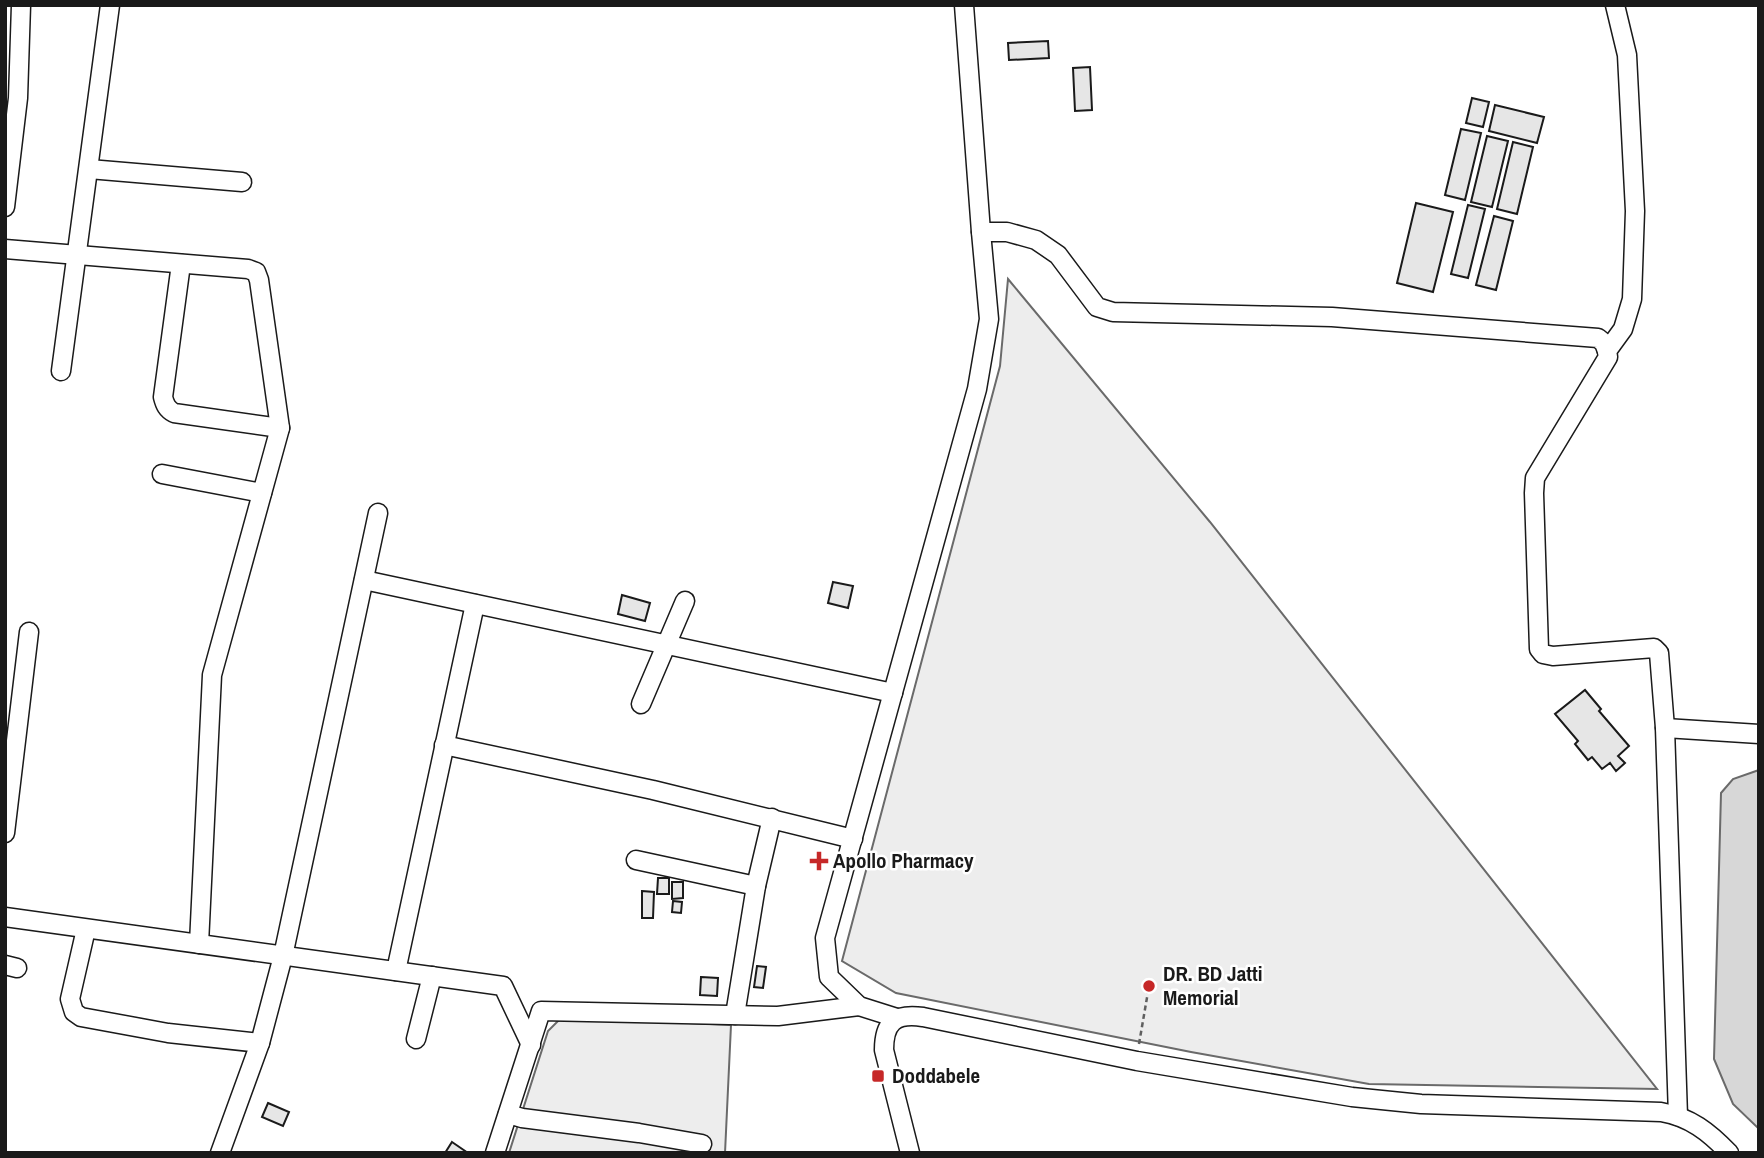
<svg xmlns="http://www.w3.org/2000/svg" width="1764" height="1158" font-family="'Archivo Narrow',sans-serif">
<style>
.built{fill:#ededed;stroke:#6a6a6a;stroke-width:2}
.water{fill:#d7d7d7;stroke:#6a6a6a;stroke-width:2}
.building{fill:#e6e6e6;stroke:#1a1a1a;stroke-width:2}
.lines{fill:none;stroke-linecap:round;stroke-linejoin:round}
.minor-casing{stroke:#1a1a1a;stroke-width:21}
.path{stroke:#5f5f5f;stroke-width:2.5;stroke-dasharray:5 3.5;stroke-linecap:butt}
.minor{stroke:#fff;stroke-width:18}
.poi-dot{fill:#c62828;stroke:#fff;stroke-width:2.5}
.labels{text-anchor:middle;stroke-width:5;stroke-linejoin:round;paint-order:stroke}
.poi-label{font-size:21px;font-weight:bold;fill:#1a1a1a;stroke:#fff;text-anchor:start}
</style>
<rect width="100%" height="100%" fill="#fff"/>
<g class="built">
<polygon points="1008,279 1210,522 1657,1089 1369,1084 1191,1052 896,993 842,961 1000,366"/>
<polygon points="562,1017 731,1025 725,1153 509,1153 548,1031"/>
</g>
<polygon class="water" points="1759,770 1759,1129 1733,1104 1714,1059 1721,793 1733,779"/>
<g class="building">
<polygon points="1048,41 1049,58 1009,60 1008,43"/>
<polygon points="1090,67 1092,110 1075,111 1073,68"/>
<polygon points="1472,98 1489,102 1483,127 1466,123"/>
<polygon points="1495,105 1544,117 1537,143 1489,131"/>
<polygon points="1461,129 1481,133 1465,200 1445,195"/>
<polygon points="1487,136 1508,141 1492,207 1471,202"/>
<polygon points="1513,142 1533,147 1517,214 1497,209"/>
<polygon points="1416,203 1453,212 1433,292 1397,283"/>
<polygon points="1468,205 1485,209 1468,278 1451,274"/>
<polygon points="1494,216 1513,221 1496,290 1476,285"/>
<polygon points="833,582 853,586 848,608 828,603"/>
<polygon points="622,595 650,603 645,621 618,614"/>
<polygon points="1585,690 1601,709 1599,711 1629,746 1618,756 1625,763 1616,771 1610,763 1602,769 1592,757 1588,760 1575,744 1578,741 1555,714"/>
<polygon points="658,878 669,878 669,894 657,894"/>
<polygon points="672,882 683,882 683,898 672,899"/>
<polygon points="642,891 654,892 653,918 642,918"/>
<polygon points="673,901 682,902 681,913 672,912"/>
<polygon points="757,966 766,967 763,988 754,987"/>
<polygon points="701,977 718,978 717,996 700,995"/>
<polygon points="268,1103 289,1112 283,1126 262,1117"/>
<polygon points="452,1142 468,1153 445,1153"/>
</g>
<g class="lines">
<g class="minor-casing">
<g id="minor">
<polyline points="1615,5 1627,55 1635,211 1632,299 1623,329 1607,351 1608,357 1535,478 1534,493 1539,649 1543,654 1553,656 1654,648 1659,653 1665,728 1678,1116"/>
<polyline points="89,169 242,182"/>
<polyline points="5,207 18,98 21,5"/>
<polyline points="981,232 1007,232 1036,240 1058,255 1097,307 1113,312 1332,317 1598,338 1604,343 1607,351"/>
<polyline points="5,249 248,269 256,272 259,280 280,428 212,675 199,944"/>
<path d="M181,264L163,397C165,405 167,409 174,413L280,428"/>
<polyline points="61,371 110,5"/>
<polyline points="162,474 262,493"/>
<polyline points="364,580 893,693"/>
<polyline points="641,704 685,601"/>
<polyline points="1665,728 1759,734"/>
<polyline points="444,745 653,790 853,839"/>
<polyline points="5,833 29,632"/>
<polyline points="636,860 756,886"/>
<polyline points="5,917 503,986 531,1045"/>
<polyline points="86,929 70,999 74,1012 81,1017 168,1033 260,1043"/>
<polyline points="5,965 17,968"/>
<polyline points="396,971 475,604"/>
<polyline points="735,1015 756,886 772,818"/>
<polyline points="897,1018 859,1006 829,977 825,938 977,389 989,319 981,232 964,5"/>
<polyline points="416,1039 432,976"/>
<polyline points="508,1114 522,1118 639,1133 702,1144"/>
<polyline points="220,1153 260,1043 283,956 378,513"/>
<polyline points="495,1153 541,1011 778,1016 859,1006"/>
<path d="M910,1153L884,1050C884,1022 895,1013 923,1017L1137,1061L1352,1097L1421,1104L1661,1112C1690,1117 1709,1132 1729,1153"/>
</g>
</g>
<polyline class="path" points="1139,1044 1149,986"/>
<use href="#minor" class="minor"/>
</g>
<g class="poi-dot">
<path d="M815.5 850.5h7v7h7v7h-7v7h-7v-7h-7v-7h7z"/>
<circle cx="1149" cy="986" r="7"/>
<rect x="871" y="1069" width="14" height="14" rx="3.5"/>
</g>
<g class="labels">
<g class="poi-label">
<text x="833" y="868">Apollo Pharmacy</text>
<text x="1163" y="981">DR. BD Jatti<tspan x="1163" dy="24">Memorial</tspan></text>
<text x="892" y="1083">Doddabele</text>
</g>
</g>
<rect width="1764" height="1158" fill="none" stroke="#1a1a1a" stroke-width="14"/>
</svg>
